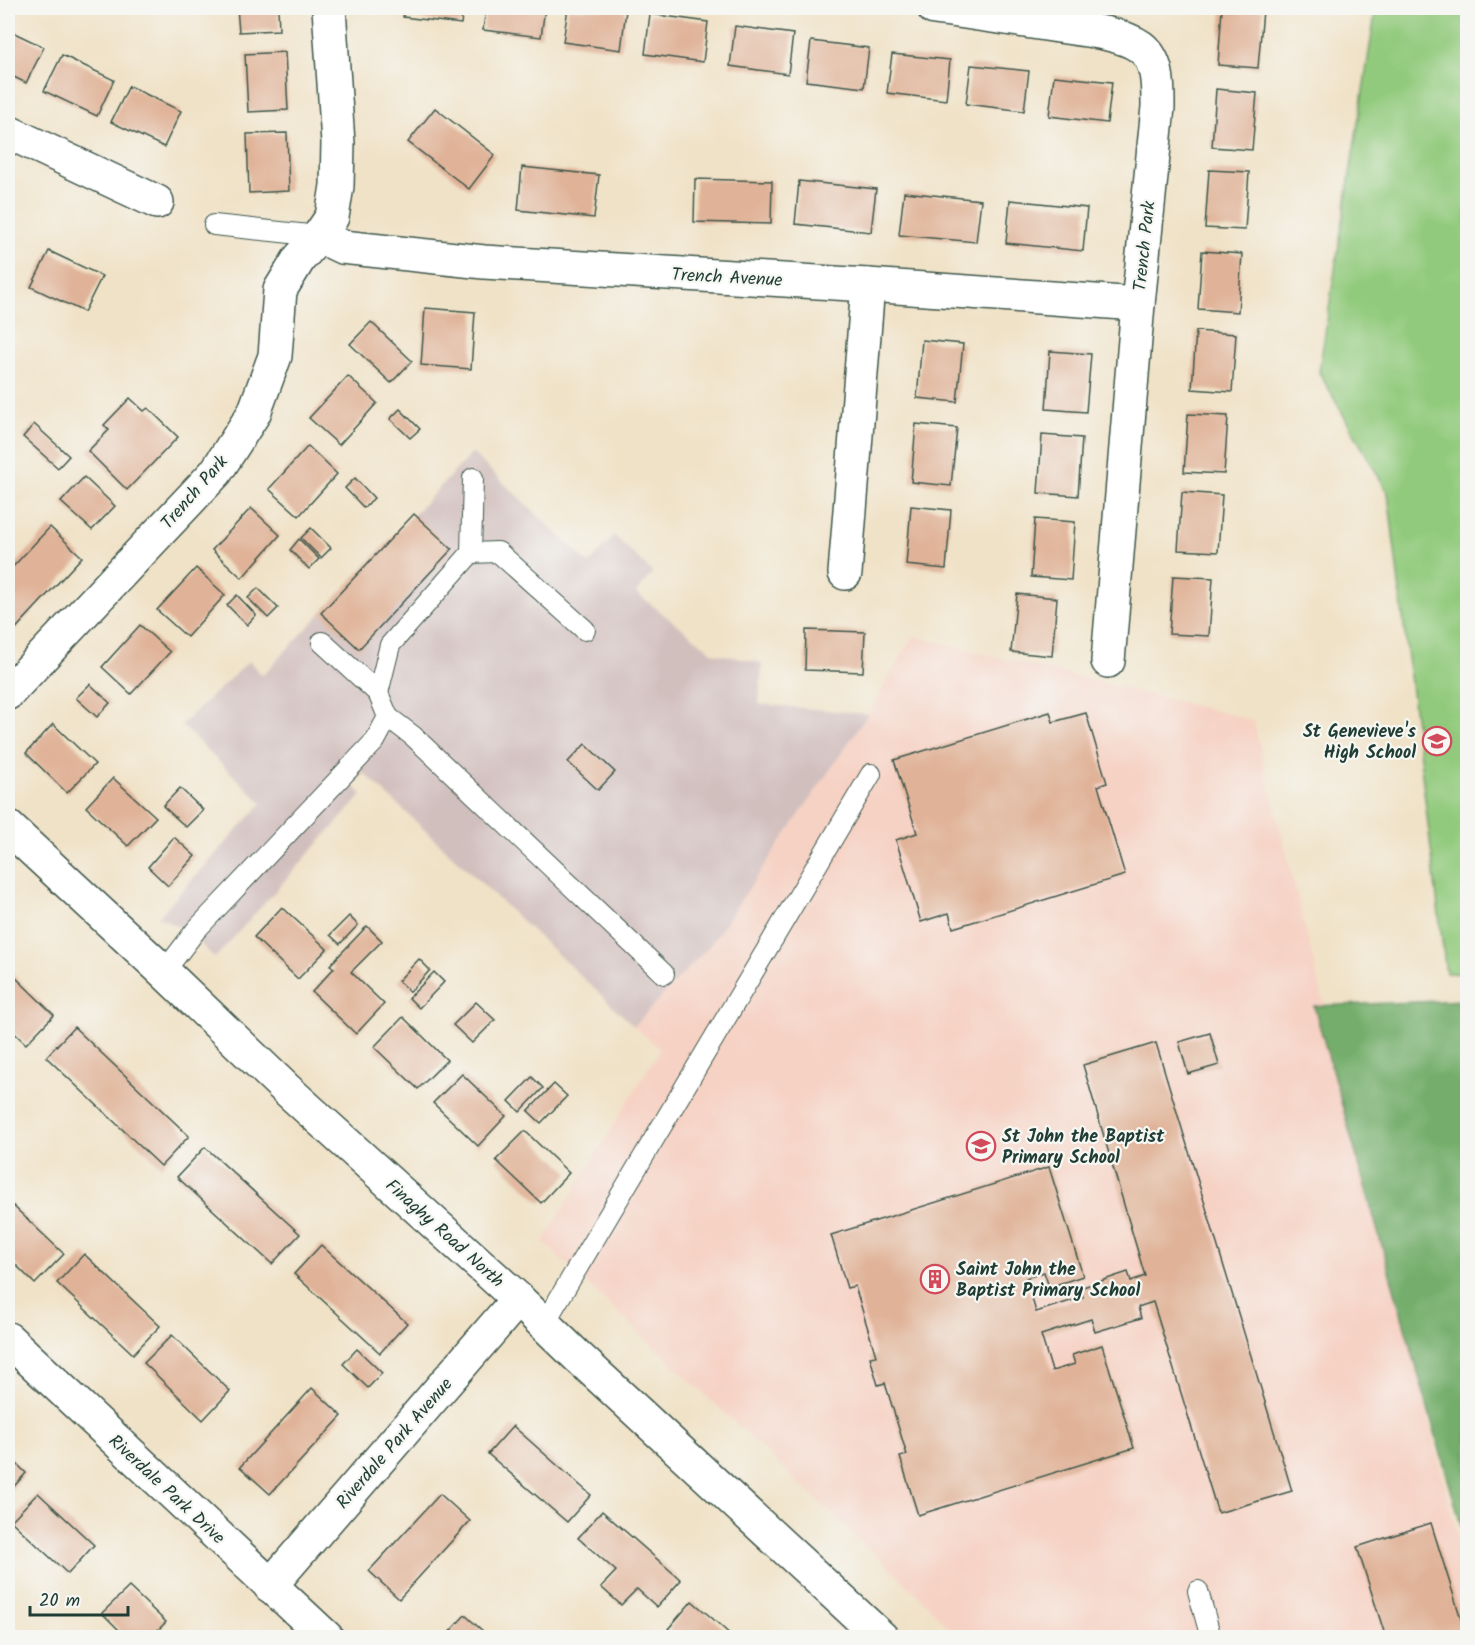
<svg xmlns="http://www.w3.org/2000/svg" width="1475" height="1645" font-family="Kalam,sans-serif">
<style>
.built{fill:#f6d2c4}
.industrial{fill:#d1bfbe}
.green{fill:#92ca7d;stroke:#588458;stroke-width:1.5}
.forest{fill:#75ae6c;stroke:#4a7650;stroke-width:1.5}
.building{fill:#e0b398}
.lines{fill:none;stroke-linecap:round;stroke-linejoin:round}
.service-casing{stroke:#3e564a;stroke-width:22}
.minor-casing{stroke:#3e564a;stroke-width:36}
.tertiary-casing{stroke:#3e564a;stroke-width:36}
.service{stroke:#fff;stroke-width:20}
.minor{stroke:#fff;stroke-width:33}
.tertiary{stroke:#fff;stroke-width:33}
.labels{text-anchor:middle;stroke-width:4.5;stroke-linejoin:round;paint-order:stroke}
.street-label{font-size:18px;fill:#1f3d34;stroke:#f6f6f2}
.poi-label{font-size:18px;font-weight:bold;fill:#1f3d34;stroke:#f6f6f2;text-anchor:start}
</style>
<rect width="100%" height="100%" fill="#f6f6f2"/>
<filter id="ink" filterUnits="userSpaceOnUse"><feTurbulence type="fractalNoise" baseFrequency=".0167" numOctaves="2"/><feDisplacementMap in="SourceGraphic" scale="12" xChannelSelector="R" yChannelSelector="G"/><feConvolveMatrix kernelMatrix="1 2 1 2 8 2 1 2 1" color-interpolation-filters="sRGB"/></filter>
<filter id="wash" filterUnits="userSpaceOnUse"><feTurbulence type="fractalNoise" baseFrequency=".008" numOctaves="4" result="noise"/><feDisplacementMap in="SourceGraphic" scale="24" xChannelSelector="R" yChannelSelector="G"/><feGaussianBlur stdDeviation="1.35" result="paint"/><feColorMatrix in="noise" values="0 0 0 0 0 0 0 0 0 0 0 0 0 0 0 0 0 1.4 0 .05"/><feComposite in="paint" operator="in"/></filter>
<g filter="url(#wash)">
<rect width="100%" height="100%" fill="#f0e2c7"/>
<polygon class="built" points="913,636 1253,720 1467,1573 1467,1637 958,1637 919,1596 543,1242 660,1049 634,1026 711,944 868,714"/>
<polygon class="industrial" points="472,453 589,564 614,535 653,573 636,593 714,653 762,663 759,704 868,714 711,944 634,1026 364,773 353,785 362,795 215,958 186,930 158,917 262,803 181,725 249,661 262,676"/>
<polygon class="green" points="1376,8 1467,8 1467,974 1446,973 1388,493 1319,372"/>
<polygon class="forest" points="1467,1000 1468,1000 1467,1546 1314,1006"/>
<g id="blocks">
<g class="building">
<polygon points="237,8 278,8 279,30 239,32"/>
<polygon points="404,8 463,8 461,24 403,17"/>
<polygon points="486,8 545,8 541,37 483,30"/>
<polygon points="568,8 626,10 621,50 563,42"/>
<polygon points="1222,8 1263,10 1258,68 1218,65"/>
<polygon points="650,14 708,22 703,62 645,54"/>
<polygon points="735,26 793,34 788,74 730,66"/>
<polygon points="8,30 44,47 26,83 8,74"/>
<polygon points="811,41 869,48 864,88 806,81"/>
<polygon points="285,52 288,110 248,112 245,54"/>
<polygon points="892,54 950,60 946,100 887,93"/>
<polygon points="62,55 114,80 97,116 44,91"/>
<polygon points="971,65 1029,71 1024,111 966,104"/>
<polygon points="1054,76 1112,82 1107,123 1049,116"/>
<polygon points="129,86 181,111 164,147 111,122"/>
<polygon points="1216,89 1257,93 1252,150 1212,147"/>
<polygon points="435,108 495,155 469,189 408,142"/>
<polygon points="287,133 289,191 249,193 247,134"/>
<polygon points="522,167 599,175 594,218 518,210"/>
<polygon points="1209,170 1249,172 1245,230 1205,228"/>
<polygon points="695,179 772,181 771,224 694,222"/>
<polygon points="799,181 876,189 871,232 795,224"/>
<polygon points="904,192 981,200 976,242 899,235"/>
<polygon points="1010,200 1087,208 1083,251 1006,243"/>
<polygon points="49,251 102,276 84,312 31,287"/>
<polygon points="1202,251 1242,254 1238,312 1198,309"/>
<polygon points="425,308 475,312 471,369 421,365"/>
<polygon points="371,322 412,361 391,383 350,344"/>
<polygon points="1196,331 1236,334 1232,392 1192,389"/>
<polygon points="922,340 963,344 957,402 917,398"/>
<polygon points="1050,351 1091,354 1086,412 1046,409"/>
<polygon points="348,376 377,403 339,445 309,418"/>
<polygon points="130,398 144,411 148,408 178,437 127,490 88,451 109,430 104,425"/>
<polygon points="400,409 420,429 410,438 390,419"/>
<polygon points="1188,414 1228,416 1224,474 1184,472"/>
<polygon points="34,424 69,456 58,468 23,437"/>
<polygon points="916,424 957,428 951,486 911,482"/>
<polygon points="1042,435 1082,438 1078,496 1038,493"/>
<polygon points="308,446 337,474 299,516 269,489"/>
<polygon points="84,477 115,506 92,530 61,502"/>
<polygon points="355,478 374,498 364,508 345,488"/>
<polygon points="1182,492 1222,495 1218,552 1178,550"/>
<polygon points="911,506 951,510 946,569 906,565"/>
<polygon points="251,508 280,535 242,578 212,550"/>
<polygon points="414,514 452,549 359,649 321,613"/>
<polygon points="1035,519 1075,522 1071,580 1031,577"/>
<polygon points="50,527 82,557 8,637 8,572"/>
<polygon points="311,528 331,548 321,558 301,538"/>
<polygon points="299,539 319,559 309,569 290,550"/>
<polygon points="196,568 225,595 187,637 157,610"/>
<polygon points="1173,576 1213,578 1209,636 1169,634"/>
<polygon points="258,588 278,608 268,618 248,598"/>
<polygon points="1017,594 1057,598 1052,656 1011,652"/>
<polygon points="237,595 256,615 247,625 227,605"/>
<polygon points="140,625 170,652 131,694 102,667"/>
<polygon points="806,630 865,632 863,672 805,670"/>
<polygon points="90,684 110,703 97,717 76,698"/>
<polygon points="1050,712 1053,722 1086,713 1107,783 1098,786 1125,875 953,928 949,913 921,922 896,840 917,833 894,760"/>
<polygon points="53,724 95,764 67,793 26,753"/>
<polygon points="585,744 615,772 598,790 568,762"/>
<polygon points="113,778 156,817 128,846 86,807"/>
<polygon points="180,788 203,810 186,827 163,806"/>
<polygon points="174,837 195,856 168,886 148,867"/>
<polygon points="282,907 327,949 298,979 254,937"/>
<polygon points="349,916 358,925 340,944 330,935"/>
<polygon points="367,926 382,941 351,972 384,1004 356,1034 312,992 334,968 330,965"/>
<polygon points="419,959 430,970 410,992 398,981"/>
<polygon points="8,970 54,1015 26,1044 8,1027"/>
<polygon points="434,972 444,982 419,1008 409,998"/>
<polygon points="476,1002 495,1020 472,1043 453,1025"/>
<polygon points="403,1017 447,1060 418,1089 374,1047"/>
<polygon points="74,1027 189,1136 161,1166 46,1057"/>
<polygon points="1210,1033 1219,1065 1188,1074 1179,1042"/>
<polygon points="1156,1043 1292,1491 1218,1513 1153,1302 1138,1307 1141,1318 1095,1332 1091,1319 1041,1335 1052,1371 1075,1364 1072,1355 1102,1345 1134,1448 918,1515 900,1457 907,1455 885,1383 878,1385 870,1357 876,1356 855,1286 847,1288 831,1235 1049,1167 1083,1276 1049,1287 1044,1272 1026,1278 1036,1312 1083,1297 1080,1288 1128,1272 1131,1281 1145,1276 1083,1065"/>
<polygon points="462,1074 506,1116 478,1146 433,1103"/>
<polygon points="532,1077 543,1088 520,1112 509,1101"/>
<polygon points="554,1084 567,1096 541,1123 528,1111"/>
<polygon points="525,1131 569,1173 541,1203 496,1160"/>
<polygon points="205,1147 300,1234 272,1264 177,1177"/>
<polygon points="8,1201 64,1254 35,1284 8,1257"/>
<polygon points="321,1245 407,1323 380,1353 294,1274"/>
<polygon points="84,1254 160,1326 133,1354 57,1283"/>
<polygon points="172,1335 230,1391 203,1420 144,1363"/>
<polygon points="357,1349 382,1373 368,1388 343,1364"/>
<polygon points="312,1388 342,1416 270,1494 240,1467"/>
<polygon points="513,1426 591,1495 567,1522 488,1454"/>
<polygon points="8,1455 26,1473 8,1493"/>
<polygon points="38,1493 94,1545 68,1574 11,1521"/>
<polygon points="440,1494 470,1521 399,1599 369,1571"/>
<polygon points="602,1511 681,1580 657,1607 637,1589 621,1605 601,1587 616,1571 578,1538"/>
<polygon points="1431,1523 1467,1638 1386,1638 1357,1547"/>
<polygon points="129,1587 166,1622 150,1638 127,1638 102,1613"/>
<polygon points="692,1601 712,1618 734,1638 678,1638 668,1629"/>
<polygon points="465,1615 484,1632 491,1638 444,1638"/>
</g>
</g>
</g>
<g filter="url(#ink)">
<use href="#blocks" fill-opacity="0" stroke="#3e564a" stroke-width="1.5"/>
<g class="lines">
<g class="service-casing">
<g id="service">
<polyline points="214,225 319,236"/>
<polyline points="471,553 473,478"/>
<polyline points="322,642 378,693"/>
<polyline points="388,717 413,736 664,974"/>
<polyline points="164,972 196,930 375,741 388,717 378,693 390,645 471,553 498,552 585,630"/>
<polyline points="544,1324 871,774"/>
<polyline points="1198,1591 1211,1638"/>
</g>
</g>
<g class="minor-casing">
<g id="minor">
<path d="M934,8C973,13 1013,19 1052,25C1078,29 1120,32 1141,47C1159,61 1158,87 1158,107L1138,304L1108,661"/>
<polyline points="8,132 157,202"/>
<polyline points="319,236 342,247 484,262 868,285 1138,304"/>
<polyline points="845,573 868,285"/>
<polyline points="8,693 216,472 254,413 275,356 280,290 299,259 319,236 332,217 337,186 338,143 329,8"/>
<polyline points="8,1339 327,1638"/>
<polyline points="270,1586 518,1299"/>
</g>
</g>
<g class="tertiary-casing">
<polyline id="tertiary" points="8,827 164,972 285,1088 518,1299 577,1356 882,1638"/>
</g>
<use href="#service" class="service"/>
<use href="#minor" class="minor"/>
<use href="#tertiary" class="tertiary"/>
</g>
</g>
<defs>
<g id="school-ring" transform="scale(1.5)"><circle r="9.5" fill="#f6f6f2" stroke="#d1495b" stroke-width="1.5"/><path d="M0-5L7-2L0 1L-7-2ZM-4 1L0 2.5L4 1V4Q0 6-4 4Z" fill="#d1495b"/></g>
<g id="building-ring" transform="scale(1.5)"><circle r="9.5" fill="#f6f6f2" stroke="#d1495b" stroke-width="1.5"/><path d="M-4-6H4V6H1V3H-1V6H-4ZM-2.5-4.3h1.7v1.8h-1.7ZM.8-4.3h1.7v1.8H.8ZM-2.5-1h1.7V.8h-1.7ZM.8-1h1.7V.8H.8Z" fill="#d1495b"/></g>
</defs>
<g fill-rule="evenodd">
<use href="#school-ring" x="1437" y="741"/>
<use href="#school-ring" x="981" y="1146"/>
<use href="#building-ring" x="935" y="1279"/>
</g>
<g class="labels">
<g class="street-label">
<text transform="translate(1144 246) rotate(-84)" y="6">Trench Park</text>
<text transform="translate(727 277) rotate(3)" y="6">Trench Avenue</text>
<text transform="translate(194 492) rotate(-49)" y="6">Trench Park</text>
<text transform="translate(445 1233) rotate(42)" y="6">Finaghy Road North</text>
<text transform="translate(394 1443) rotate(-49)" y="6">Riverdale Park Avenue</text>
<text transform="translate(167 1489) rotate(43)" y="6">Riverdale Park Drive</text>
</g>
<g class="poi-label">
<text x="1416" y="737" text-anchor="end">St Genevieve's<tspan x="1416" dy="21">High School</tspan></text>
<text x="1002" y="1142">St John the Baptist<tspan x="1002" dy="21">Primary School</tspan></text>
<text x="956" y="1275">Saint John the<tspan x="956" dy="21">Baptist Primary School</tspan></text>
</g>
</g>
<rect width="1475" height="1645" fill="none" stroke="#f6f6f2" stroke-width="30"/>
<path d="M30 1606v9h98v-9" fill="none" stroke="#1f3d34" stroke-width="3"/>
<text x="39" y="1606" font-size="18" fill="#1f3d34" stroke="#f6f6f2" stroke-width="4.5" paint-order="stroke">20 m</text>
</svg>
